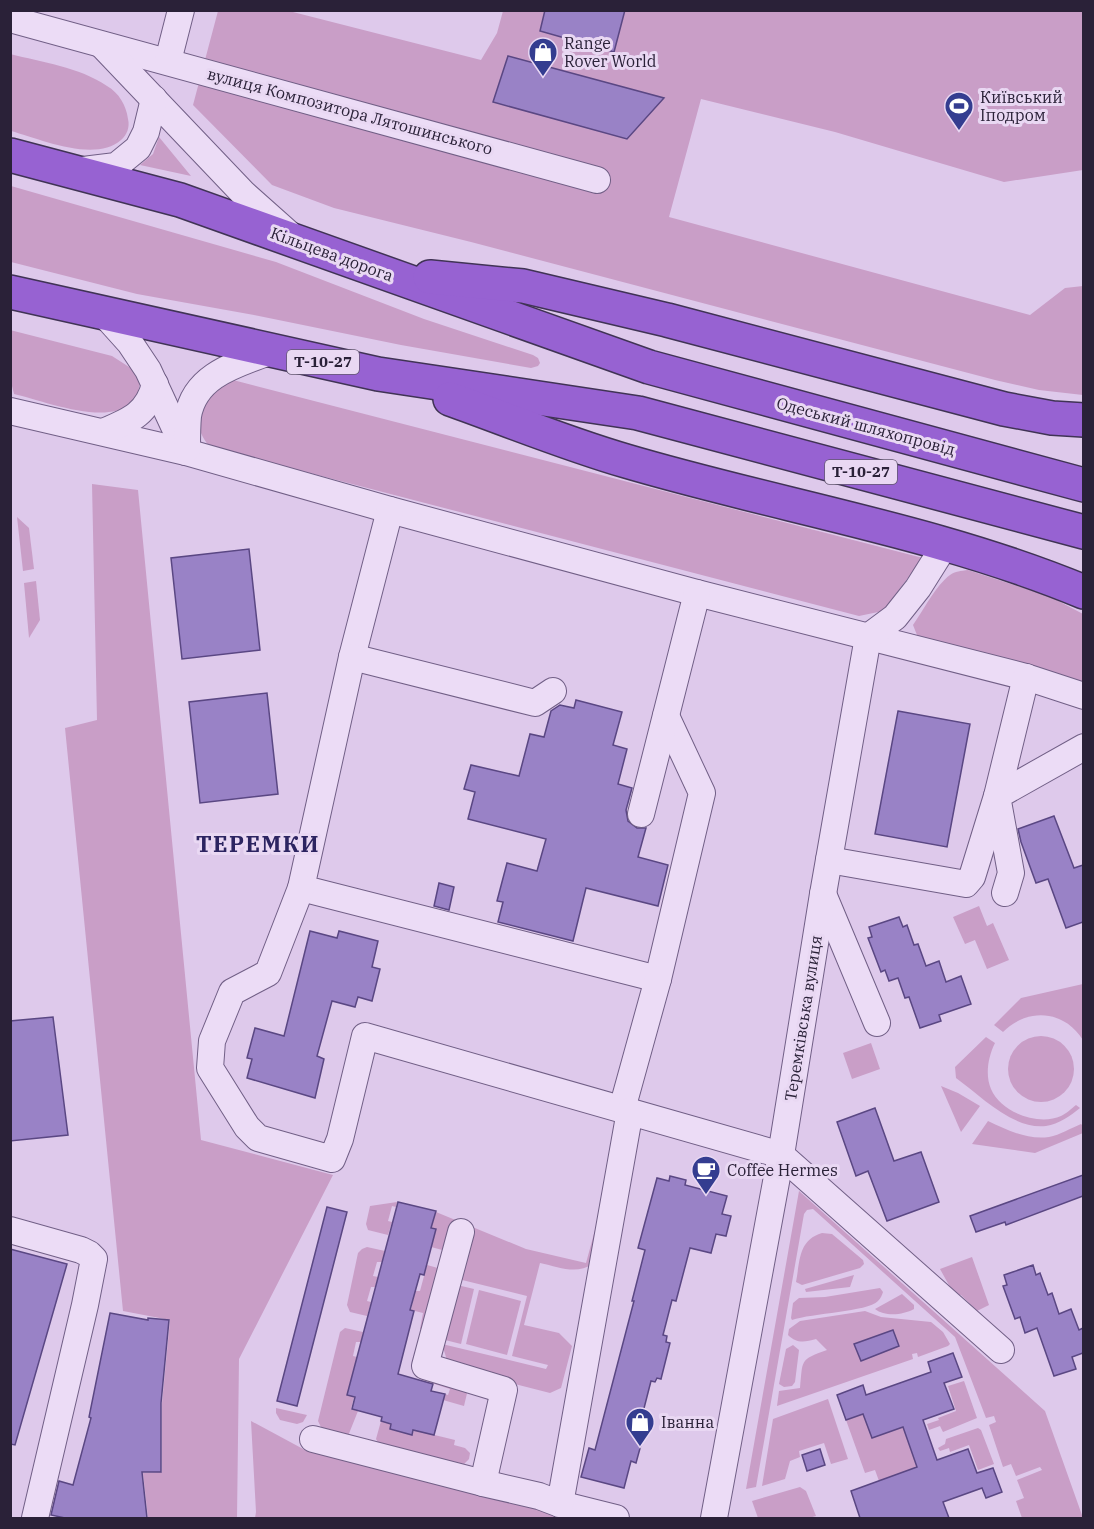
<svg xmlns="http://www.w3.org/2000/svg" width="1094" height="1529" font-family="'IBM Plex Serif',serif">
<style>
.green{fill:#c99ec7}
.building{fill:#9982c6;stroke:#5a4783;stroke-width:1.5}
.lines{fill:none;stroke-linecap:round;stroke-linejoin:round}
.minor-casing{stroke:#715f86;stroke-width:28}
.highway-casing{stroke:#403355;stroke-width:36}
.minor{stroke:#ecdcf6;stroke-width:26}
.highway{stroke:#9762d2;stroke-width:33}
.labels{text-anchor:middle;stroke-width:6;stroke-linejoin:round;paint-order:stroke}
.shield{fill:#e9d8f3;stroke:#635870;stroke-width:1.5}
.shield-label{font-size:15px;font-weight:bold;fill:#2a2138}
.poi-label{font-size:16px;fill:#2a2138;stroke:#e9d8f3;text-anchor:start}
.street-label{font-size:16px;fill:#2a2138;stroke:#e9d8f3}
.district-label{font-size:22px;font-weight:bold;letter-spacing:1.5px;fill:#2c2461;stroke:#e9d8f3}
</style>
<rect width="100%" height="100%" fill="#dec9eb"/>
<g class="green">
<polygon points="218,11 289,11 481,60 497,33 503,11 1083,11 1083,170 1004,182 835,132 701,99 669,217 1030,315 1065,288 1083,286 1083,395 1039,390 995,380 471,242 334,208 272,185 193,105"/>
<path d="M10,54C42,62 79,67 107,86C119,93 126,105 128,119C130,127 127,135 121,140C95,163 40,139 11,131Z"/>
<polygon points="159,137 191,176 140,165 153,154"/>
<polygon points="11,186 276,262 424,319 533,355 538,358 540,363 538,366 531,368 401,345 254,315 137,294 11,262"/>
<path d="M10,330L112,356L140,374C143,441 49,402 14,394L10,378Z"/>
<path d="M233,380L923,558L883,611L859,616L210,447C193,428 194,403 215,387C219,383 228,382 233,380Z"/>
<polygon points="92,484 138,490 201,1140 333,1175 239,1359 237,1518 148,1518 143,1473 162,1472 162,1403 170,1320 123,1311 65,728 97,720"/>
<polygon points="17,517 29,528 34,569 23,571"/>
<path d="M968,570L1051,597L1083,614V687L919,640L913,625C923,611 936,585 950,575C955,571 961,571 968,570Z"/>
<polygon points="36,581 40,620 29,638 24,583"/>
<polygon points="979,906 987,926 993,923 1009,960 987,969 975,940 965,944 953,917"/>
<path d="M1083,984V1040C1064,1010 1028,1007 1003,1032L994,1025L1021,998Z"/>
<circle cx="1041" cy="1069" r="33"/>
<path d="M986,1037L995,1043C988,1057 985,1075 991,1089C1001,1113 1039,1126 1061,1116C1066,1114 1072,1108 1076,1105L1080,1108C1070,1116 1059,1124 1046,1126C1013,1130 981,1096 956,1078L955,1067Z"/>
<polygon points="871,1043 880,1069 852,1079 843,1053"/>
<polygon points="941,1086 958,1093 980,1106 961,1132"/>
<path d="M988,1121C1007,1130 1027,1140 1049,1137C1060,1135 1071,1128 1081,1124L1083,1126V1133L1035,1153L972,1144Z"/>
<path d="M621,1135L593,1264C576,1275 559,1267 540,1263L524,1325L559,1333L572,1346L561,1388L550,1393L449,1367L442,1344L546,1369L548,1365L512,1356L527,1296L454,1278L450,1252L431,1247L436,1230L431,1228L436,1212L526,1249L586,1263Z"/>
<polygon points="799,1191 1045,1411 1083,1518 1022,1518 1016,1501 1024,1498 1017,1480 1042,1470 1040,1467 1016,1476 1011,1464 1003,1467 989,1425 996,1422 994,1416 986,1418 955,1337 813,1209 807,1210 804,1214 756,1487 746,1489"/>
<polygon points="397,1202 396,1207 392,1206 388,1221 392,1222 388,1235 368,1230 366,1224 370,1206"/>
<path d="M822,1233L832,1234L863,1260L864,1264L860,1268L802,1285L796,1282C800,1262 798,1240 822,1233Z"/>
<polygon points="367,1247 385,1251 382,1262 377,1262 373,1276 378,1277 375,1287 371,1287 367,1301 371,1302 367,1316 350,1312 347,1305 358,1253 362,1249"/>
<polygon points="972,1257 989,1305 977,1311 961,1295 955,1296 940,1269"/>
<polygon points="427,1265 445,1270 430,1331 420,1329 423,1313 411,1310 415,1291 420,1291"/>
<polygon points="854,1275 850,1287 806,1292 805,1289"/>
<polygon points="453,1284 474,1289 461,1344 441,1339"/>
<path d="M880,1288L883,1292C882,1295 881,1298 878,1301C867,1312 812,1313 792,1320L791,1318L793,1303L799,1298L825,1297Z"/>
<polygon points="479,1290 521,1301 507,1355 466,1344"/>
<path d="M902,1294L914,1305V1309C903,1315 885,1317 875,1309Z"/>
<path d="M865,1311L881,1317L931,1322L943,1332L950,1344L948,1346L918,1357L917,1353L912,1354L913,1359L777,1406L779,1391L800,1388C803,1360 799,1360 827,1350L816,1339C805,1342 797,1344 788,1335L789,1329L800,1321Z"/>
<polygon points="345,1328 363,1332 361,1342 356,1342 353,1356 357,1357 347,1395 354,1397 351,1409 358,1411 348,1436 323,1431 318,1421 340,1332"/>
<polygon points="793,1345 799,1350 795,1382 792,1386 784,1387 779,1384 786,1349"/>
<polygon points="424,1376 468,1389 464,1406 443,1400 445,1394 448,1395 450,1389 422,1380"/>
<polygon points="964,1381 977,1418 943,1432 940,1426 929,1430 927,1424 939,1420 938,1418 956,1411 948,1386"/>
<polygon points="828,1399 848,1459 831,1464 824,1443 799,1451 800,1457 790,1461 785,1479 762,1486 773,1419"/>
<polygon points="276,1408 307,1415 303,1422 297,1424 280,1420 276,1413"/>
<polygon points="863,1414 872,1438 903,1427 917,1467 879,1481 875,1470 865,1473 846,1420"/>
<polygon points="251,1421 305,1450 586,1518 255,1518 256,1512"/>
<polygon points="381,1421 391,1424 390,1429 412,1435 414,1430 455,1440 454,1445 465,1448 470,1453 469,1459 464,1464 379,1444 376,1439"/>
<polygon points="978,1428 981,1430 994,1464 978,1470 969,1445 950,1452 949,1448 940,1451 938,1448 945,1444 946,1439"/>
<polygon points="800,1487 806,1491 816,1516 809,1518 758,1518 752,1501"/>
</g>
<g class="building">
<polygon points="545,10 625,10 614,52 540,31"/>
<polygon points="508,56 664,98 627,139 493,102"/>
<polygon points="249,549 260,650 182,659 171,558"/>
<polygon points="267,693 278,794 200,803 189,702"/>
<polygon points="576,700 622,712 613,745 627,749 618,784 632,788 626,810 628,821 637,828 646,828 638,857 668,865 658,906 586,888 573,941 498,922 503,902 497,901 507,863 537,871 546,839 468,819 475,792 464,789 471,765 519,776 530,734 544,737 551,711 560,705 574,708"/>
<polygon points="898,711 970,724 947,847 875,834"/>
<polygon points="1054,816 1074,868 1083,865 1083,922 1066,928 1048,879 1036,883 1021,842 1018,829"/>
<polygon points="439,883 454,887 449,910 434,906"/>
<polygon points="899,917 903,927 907,925 914,945 918,944 926,966 939,961 946,982 961,976 971,1004 939,1015 941,1021 920,1028 909,997 905,998 898,978 889,981 885,970 881,972 868,938 872,937 869,927"/>
<polygon points="310,931 337,938 339,931 378,941 372,967 380,969 372,1001 358,997 355,1007 332,1001 317,1056 324,1059 315,1098 247,1078 252,1059 247,1058 255,1028 284,1036"/>
<polygon points="53,1017 68,1135 10,1141 10,1021"/>
<polygon points="875,1108 894,1161 921,1152 939,1202 887,1221 868,1171 856,1176 837,1122"/>
<polygon points="1083,1175 1083,1196 1006,1225 1005,1222 976,1232 970,1216"/>
<polygon points="670,1176 686,1180 685,1185 727,1196 722,1214 731,1216 726,1236 716,1234 711,1253 690,1248 676,1301 672,1300 663,1335 667,1336 666,1342 670,1343 661,1379 657,1378 655,1382 651,1381 642,1416 647,1418 645,1430 636,1463 631,1461 624,1488 581,1477 589,1448 595,1450 634,1301 632,1301 645,1250 638,1248 657,1178 669,1181"/>
<polygon points="398,1202 436,1211 431,1228 436,1229 424,1275 420,1274 410,1310 414,1311 398,1374 433,1384 431,1391 445,1394 434,1435 413,1430 412,1435 390,1429 391,1424 381,1421 382,1417 352,1409 355,1397 347,1395"/>
<polygon points="327,1207 347,1212 297,1406 277,1401"/>
<polygon points="10,1249 67,1264 15,1445 10,1444"/>
<polygon points="1033,1265 1036,1275 1040,1273 1048,1295 1052,1293 1059,1314 1071,1309 1079,1330 1083,1328 1083,1353 1072,1357 1076,1369 1054,1376 1037,1328 1025,1333 1020,1317 1015,1319 1003,1286 1007,1285 1004,1275"/>
<polygon points="110,1313 148,1320 148,1318 169,1320 161,1403 161,1472 142,1472 147,1518 65,1518 51,1515 59,1481 73,1485 91,1418 89,1417"/>
<polygon points="893,1330 899,1346 861,1361 854,1344"/>
<polygon points="953,1353 962,1377 944,1383 954,1409 923,1420 937,1460 968,1449 977,1473 993,1468 1002,1492 986,1498 982,1488 943,1502 949,1518 860,1518 851,1491 917,1467 903,1427 872,1438 863,1414 846,1420 837,1395 863,1385 866,1395 931,1372 928,1362"/>
<polygon points="820,1449 825,1465 807,1471 802,1455"/>
</g>
<g class="lines">
<g class="minor-casing">
<g id="minor">
<polyline points="10,19 597,180"/>
<polyline points="102,45 243,193 289,234"/>
<polyline points="168,61 181,10"/>
<polyline points="83,170 116,166 138,148 146,132 154,99"/>
<polyline points="103,313 130,343 148,370 186,452"/>
<polyline points="10,411 186,452 390,510 697,593 1026,677 1084,696"/>
<path d="M103,432C129,421 148,414 155,384"/>
<path d="M187,449C187,438 187,427 188,416C195,374 238,364 272,351"/>
<polyline points="390,510 352,657 301,888 658,979 702,793 666,716"/>
<polyline points="352,657 535,703 553,691"/>
<polyline points="641,814 697,593"/>
<polyline points="829,860 966,884 972,877 997,796 1026,677"/>
<polyline points="301,888 268,973 232,992 212,1041 210,1068 247,1127 258,1138 332,1159 340,1139 365,1036 781,1155 1001,1350"/>
<polyline points="1005,893 1011,873 997,796 1084,747"/>
<polyline points="823,894 877,1023"/>
<polyline points="622,1109 658,979"/>
<polyline points="10,1230 81,1250 89,1254 94,1259 85,1305 35,1518"/>
<polyline points="461,1232 425,1366 504,1390 483,1483"/>
<polyline points="313,1439 483,1483 539,1496 560,1504 616,1518"/>
<polyline points="560,1504 630,1111"/>
<polyline points="714,1518 781,1155 823,894 868,637 895,617 918,588 945,545"/>
</g>
</g>
<g class="highway-casing">
<g id="highway">
<polyline points="10,155 180,200 649,367 1084,485"/>
<polyline points="430,277 523,286 667,320 1004,409 1052,418 1084,420"/>
<polyline points="10,292 378,374 638,413 1084,532"/>
<path d="M450,399C509,420 567,444 626,461C778,506 937,531 1084,592"/>
</g>
</g>
<use href="#minor" class="minor"/>
<use href="#highway" class="highway"/>
</g>
<defs>
<g id="shop-pin" transform="scale(1.5)"><path d="M0 17L-7.5 6A9.5 9.5 0 1 1 7.5 6Z" fill="#343d90" stroke="#e9d8f3"/><path d="M-5-2.5h2.3a2.7 3.5 0 0 1 5.4 0H5L5.5 6h-11ZM-1.5-2.5h3a1.5 2.3 0 0 0-3 0Z" fill="#fff"/></g>
<g id="stadium-pin" transform="scale(1.5)"><path d="M0 17L-7.5 6A9.5 9.5 0 1 1 7.5 6Z" fill="#343d90" stroke="#e9d8f3"/><path d="M0-5a6.5 5 0 1 0 0 10a6.5 5 0 1 0 0-10ZM-3.5-1.8h7v3.6h-7Z" fill="#fff"/></g>
<g id="cafe-pin" transform="scale(1.5)"><path d="M0 17L-7.5 6A9.5 9.5 0 1 1 7.5 6Z" fill="#343d90" stroke="#e9d8f3"/><path d="M-5.5-4.5H6V0H3Q3 3.5 0 3.5H-2.5Q-5.5 3.5-5.5 0ZM3-3.2v2h1.7v-2ZM-6 4.5H4V6H-6Z" fill="#fff"/></g>
</defs>
<g fill-rule="evenodd">
<use href="#shop-pin" x="543" y="52"/>
<use href="#stadium-pin" x="959" y="106"/>
<use href="#cafe-pin" x="706" y="1170"/>
<use href="#shop-pin" x="640" y="1422"/>
</g>
<g class="labels">
<g class="shield">
<rect x="287" y="350" width="72" height="24" rx="4.5"/>
<rect x="825" y="460" width="72" height="24" rx="4.5"/>
</g>
<g class="shield-label">
<text x="323" y="367">Т-10-27</text>
<text x="861" y="477">Т-10-27</text>
</g>
<g class="poi-label">
<text x="564" y="49">Range<tspan x="564" dy="18">Rover World</tspan></text>
<text x="980" y="103">Київський<tspan x="980" dy="18">Іподром</tspan></text>
<text x="727" y="1176">Coffee Hermes</text>
<text x="661" y="1428">Іванна</text>
</g>
<g class="street-label">
<text transform="translate(350 111) rotate(15)" y="6">вулиця Композитора Лятошинського</text>
<text transform="translate(332 254) rotate(20)" y="6">Кільцева дорога</text>
<text transform="translate(866 426) rotate(15)" y="6">Одеський шляхопровід</text>
<text transform="translate(803 1018) rotate(-81)" y="6">Теремківська вулиця</text>
</g>
<g class="district-label">
<text x="258" y="852">ТЕРЕМКИ</text>
</g>
</g>
<rect width="1094" height="1529" fill="none" stroke="#2a2138" stroke-width="24"/>
</svg>
